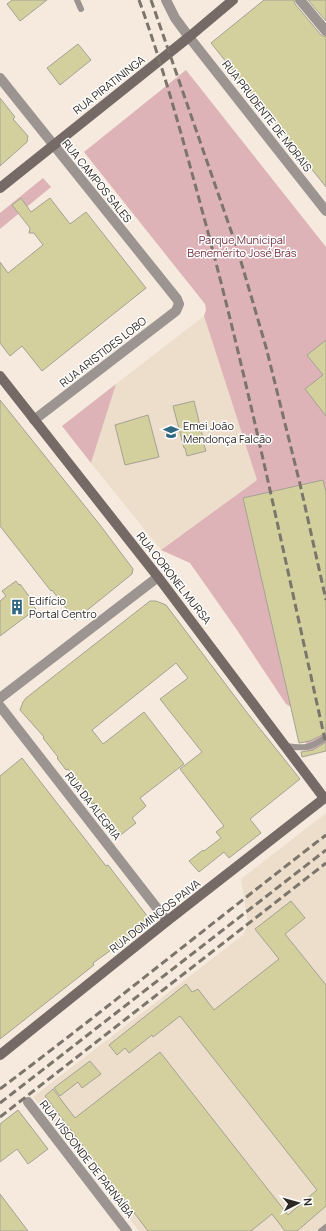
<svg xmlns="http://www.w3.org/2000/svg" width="326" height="1231" font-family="Manrope,sans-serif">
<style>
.built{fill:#edddcb}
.green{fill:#deb3b8}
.building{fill:#d3d09e;stroke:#a3a293}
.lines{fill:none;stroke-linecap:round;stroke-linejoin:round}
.lane{stroke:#9b9491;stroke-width:6}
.street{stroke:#9b9491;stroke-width:10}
.secondary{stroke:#756a66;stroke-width:10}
.rail{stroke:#7b756c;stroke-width:3;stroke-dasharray:8 4;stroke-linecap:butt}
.labels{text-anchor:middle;stroke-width:3;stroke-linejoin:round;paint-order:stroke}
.street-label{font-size:11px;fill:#2c2823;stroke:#fff}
.park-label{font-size:11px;fill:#74303d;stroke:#fff}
.poi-label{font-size:11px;fill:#2c2823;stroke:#fff;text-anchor:start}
</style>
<rect width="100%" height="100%" fill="#f5eadd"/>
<g class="built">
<polygon points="204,316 257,480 161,550 91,463 116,384"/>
<polygon points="326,813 326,1231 139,1231 33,1097 243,935 248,924 241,879"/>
</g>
<g class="green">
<polygon points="186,70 326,247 326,749 308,753 299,712 286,704 237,630 190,563 161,550 257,480 204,316 206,310 205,304 84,152"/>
<polygon points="43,178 51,187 0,229 0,213"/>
<polygon points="116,384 91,463 62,426"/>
</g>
<g class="building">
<polygon points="12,0 47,0 20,21 7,4"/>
<polygon points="264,0 294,0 295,4 321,35 326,37 326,187 211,43"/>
<polygon points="308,0 326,0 326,21"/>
<polygon points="78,44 91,60 60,85 47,68"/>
<polygon points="0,98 15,117 13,119 28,136 27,142 0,166"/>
<polygon points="21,198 31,212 50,198 70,224 86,212 146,288 42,371 22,346 10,356 0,343 0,262 8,273 43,245 34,233 29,233 30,228 12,205"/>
<polygon points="326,340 326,416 305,389 323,375 307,355"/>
<polygon points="0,400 100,525 133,569 132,574 75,620 52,590 51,591 0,526"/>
<polygon points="194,401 204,442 203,442 206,451 187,456 185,448 184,448 173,406"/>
<polygon points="148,415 159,457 125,465 115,425"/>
<polygon points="323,480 326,492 326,733 310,741 299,743 243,498"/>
<polygon points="16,581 19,585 20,584 34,603 32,605 36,609 0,636 0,601 6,596 2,591"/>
<polygon points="150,601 156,601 166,605 245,710 300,779 250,819 261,833 229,858 224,852 199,872 189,861 203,850 204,851 221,838 216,832 224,826 180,769 202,752 160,699 188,678 176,663 92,730 103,744 144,712 184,764 140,798 146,806 132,818 136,823 118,837 109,825 110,824 94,803 92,804 83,791 84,790 68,769 66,770 57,758 58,757 43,738 44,737 20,710 23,702 26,698"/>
<polygon points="326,742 326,751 302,757 301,752 313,750"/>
<polygon points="22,758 106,866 108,865 148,917 147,924 93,963 94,965 0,1039 0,776"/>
<polygon points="291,901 305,918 285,934 326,985 326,1206 297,1231 285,1231 272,1214 251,1231 148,1231 45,1096 53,1089 75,1118 160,1052 288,1215 317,1190 180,1016 153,1037 152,1035 129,1053 125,1048 117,1055 109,1045 186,984 192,992 198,989 214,1010 279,959 255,929"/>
<polygon points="90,1061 101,1074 82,1088 78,1082 60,1096 54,1088"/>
<polygon points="18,1110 48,1149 28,1164 17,1149 0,1162 0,1124"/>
<polygon points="0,1194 28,1231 0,1231"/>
</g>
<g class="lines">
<g class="lane">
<polyline points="77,0 81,9"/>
<path d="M286,746C305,749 311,748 326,737"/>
<polyline points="321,1231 326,1227"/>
</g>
<g class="street">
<polyline points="166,0 175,18 189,37 326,211"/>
<polyline points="300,0 326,31"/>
<polyline points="0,78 177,299 179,304 176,311 34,420"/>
<polyline points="0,698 158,577"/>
<polyline points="0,706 167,921"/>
<polyline points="28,1102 127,1231"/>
</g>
<g class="secondary">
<polyline points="0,188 189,37 233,0"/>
<polyline points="0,376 158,577 324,798"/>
<polyline points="0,1055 167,921 326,797"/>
</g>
<g class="rail">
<path d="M139,0C164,69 183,140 202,210C250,387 286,566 326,744"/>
<polyline points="151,0 237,248 266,347 300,484 326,600"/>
<path d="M0,1089C110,1006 217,919 326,835"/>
<polyline points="0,1103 326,850"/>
<polyline points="0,1117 326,863"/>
</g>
</g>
<defs>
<g id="school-bare" transform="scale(1.2)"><path d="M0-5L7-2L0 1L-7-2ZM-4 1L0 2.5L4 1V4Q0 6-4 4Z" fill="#306882" stroke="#fff" stroke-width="2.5" paint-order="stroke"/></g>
<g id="building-bare" transform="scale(1.2)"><path d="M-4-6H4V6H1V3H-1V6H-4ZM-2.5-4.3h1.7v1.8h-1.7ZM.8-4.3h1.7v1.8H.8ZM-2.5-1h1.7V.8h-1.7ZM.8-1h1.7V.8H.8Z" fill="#306882" stroke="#fff" stroke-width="2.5" paint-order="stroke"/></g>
</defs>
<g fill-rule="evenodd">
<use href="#school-bare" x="171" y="432"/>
<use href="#building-bare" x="17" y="607"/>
</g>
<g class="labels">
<g class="street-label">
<text transform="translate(109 85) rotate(-38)" y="4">RUA PIRATININGA</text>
<text transform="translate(267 116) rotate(52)" y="4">RUA PRUDENTE DE MORAIS</text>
<text transform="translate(97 181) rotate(51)" y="4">RUA CAMPOS SALES</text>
<text transform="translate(103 352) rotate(-38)" y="4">RUA ARISTIDES LOBO</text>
<text transform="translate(174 578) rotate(52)" y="4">RUA CORONEL MURSA</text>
<text transform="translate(93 806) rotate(52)" y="4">RUA DA ALEGRIA</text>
<text transform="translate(155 916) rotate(-38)" y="4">RUA DOMINGOS PAIVA</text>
<text transform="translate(87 1159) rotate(52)" y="4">RUA VISCONDE DE PARNAÍBA</text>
</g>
<g class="park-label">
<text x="242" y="244">Parque Municipal<tspan x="242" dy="13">Benemérito José Brás</tspan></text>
</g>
<g class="poi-label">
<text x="183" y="430">Emei João<tspan x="183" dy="13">Mendonça Falcão</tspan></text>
<text x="29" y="605">Edifício<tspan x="29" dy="13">Portal Centro</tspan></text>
</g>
</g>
<g transform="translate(298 1203) rotate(84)" stroke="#ffffff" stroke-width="3" paint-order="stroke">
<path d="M0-3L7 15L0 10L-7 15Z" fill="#2c2823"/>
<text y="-6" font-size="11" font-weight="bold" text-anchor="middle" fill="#2c2823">N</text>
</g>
</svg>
